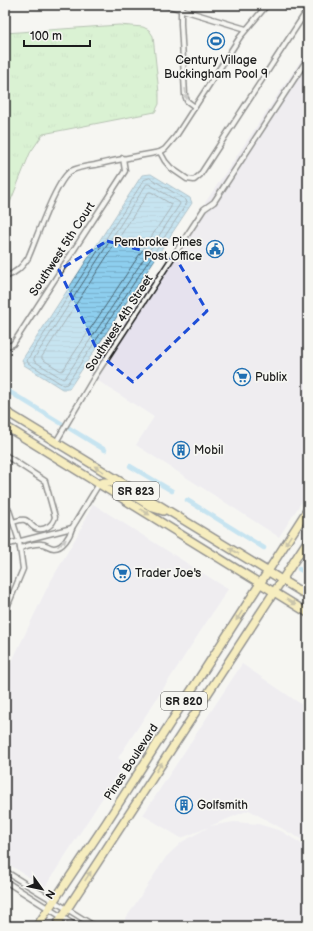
<svg xmlns="http://www.w3.org/2000/svg" width="313" height="931" font-family="'Balsamiq Sans',sans-serif">
<style>
.built{fill:#e6e2ee}
.grass{fill:url(#grass-tufts);stroke:#6a8465}
.water{fill:url(#water-rules);stroke:#60879a}
.lines{fill:none;stroke-linecap:round;stroke-linejoin:round}
.shore{stroke:#496370;stroke-width:1}
.canal{stroke:#8dceee;stroke-width:4.5}
.minor-casing{stroke:#1c1c1c;stroke-width:7}
.trunk-casing{stroke:#1c1c1c;stroke-width:10}
.minor{stroke:#f6f6f2;stroke-width:4}
.trunk{stroke:#f7e281;stroke-width:7}
.oneway{fill:#949492}
.oneway2{fill:#948954}
.marked{fill:none;stroke:#1d4ed8;stroke-width:3;stroke-dasharray:8 5;stroke-linejoin:round}
.labels{text-anchor:middle;stroke-width:3.5;stroke-linejoin:round;paint-order:stroke}
.shield{fill:#f6f6f2;stroke:#5d5d5c;stroke-width:1}
.shield-label{font-size:11px;font-weight:bold;fill:#1c1c1c}
.poi-label{font-size:12px;fill:#1c1c1c;stroke:#f6f6f2;text-anchor:start}
.street-label{font-size:12px;fill:#1c1c1c;stroke:#f6f6f2}
</style>
<defs>
<pattern id="grass-tufts" width="24" height="20" patternUnits="userSpaceOnUse"><rect width="24" height="20" fill="#b9edae"/><path d="M3 7l-1-3M5 7V3M7 7l1-3M15 17l-1-3M17 17v-4M19 17l1-3" fill="none" stroke="#9ecb95"/></pattern>
<pattern id="water-rules" width="6" height="5" patternUnits="userSpaceOnUse"><rect width="6" height="5" fill="#8dceee"/><path d="M0 2.5h6" fill="none" stroke="#79b0cc"/></pattern>
</defs>
<rect width="100%" height="100%" fill="#f6f6f2"/>
<filter id="ink" filterUnits="userSpaceOnUse"><feTurbulence type="fractalNoise" baseFrequency=".025" numOctaves="2"/><feDisplacementMap in="SourceGraphic" scale="8" xChannelSelector="R" yChannelSelector="G"/><feConvolveMatrix kernelMatrix="1 2 1 2 8 2 1 2 1" color-interpolation-filters="sRGB"/></filter>
<g filter="url(#ink)">
<g class="built">
<polygon points="308,50 308,492 279,537 136,445 154,417 89,375"/>
<polygon points="93,504 228,589 118,758 125,763 45,887 5,862 5,676 48,586 82,527"/>
<polygon points="242,664 308,709 308,843 249,810 210,826 234,822 258,824 281,831 308,848 308,926 121,926 166,857 182,842 209,827 181,838 143,815"/>
</g>
<polygon class="grass" points="119,25 143,27 149,30 153,36 159,93 159,104 155,112 43,134 30,153 5,215 5,33"/>
<polygon class="water" points="151,174 190,198 192,203 69,389 62,389 24,365 22,360 142,175"/>
<g class="lines">
<g class="shore">
<polygon points="150,178 186,200 187,203 67,384 63,385 28,363 27,360 144,180"/>
<polygon points="147,184 149,184 179,202 180,204 65,378 63,379 34,361 34,359"/>
<polygon points="149,192 151,192 171,204 171,207 63,370 61,371 42,359 42,357"/>
</g>
<g class="canal">
<polyline points="5,389 105,450"/>
<polyline points="130,466 172,491"/>
<polyline points="187,500 264,548"/>
<polyline points="299,569 308,574"/>
</g>
<g class="minor-casing">
<g id="minor">
<polyline points="166,5 246,29"/>
<polyline points="183,5 181,10 181,24 185,95 187,101 195,107"/>
<polyline points="160,152 165,161 171,168 187,179 194,180 200,175 308,9"/>
<path d="M5,277C16,273 21,268 28,258C36,240 56,180 71,171C78,167 87,166 95,165C116,160 138,156 160,152L165,149L176,136L240,37L267,5"/>
<polyline points="5,347 13,344 125,171 123,158"/>
<polyline points="56,442 95,376 204,209 214,202 308,58"/>
<path d="M5,455L45,481L55,517C53,525 44,532 35,528C31,526 29,521 25,520C21,519 17,521 13,522"/>
<polyline points="5,508 9,510 19,541 23,569 5,612"/>
<polyline points="5,545 72,528"/>
<path d="M20,548C27,546 34,543 42,544C46,544 49,548 54,548C63,548 70,536 72,528L99,484"/>
<path d="M5,871C34,890 65,907 94,926"/>
<polyline points="5,881 76,926"/>
</g>
</g>
<g class="trunk-casing">
<g id="trunk">
<polyline points="5,411 308,596"/>
<polyline points="5,426 308,613"/>
<polyline points="99,484 104,482 111,482 153,508 163,511"/>
<polyline points="37,926 106,823 308,509"/>
<polyline points="56,926 308,540"/>
</g>
</g>
<use href="#minor" class="minor"/>
<use href="#trunk" class="trunk"/>
</g>
<defs><path id="oneway-solid" d="M-6-.8H1V-3.2L6.5 0L1 3.2V.8H-6Z"/></defs>
<g class="oneway">
<use href="#oneway-solid" transform="translate(186 94) rotate(80)"/>
<use href="#oneway-solid" transform="translate(62 543) rotate(-41)"/>
</g>
<g class="oneway2">
<use href="#oneway-solid" transform="translate(99 469) rotate(-148)"/>
<use href="#oneway-solid" transform="translate(145 512) rotate(32)"/>
<use href="#oneway-solid" transform="translate(288 540) rotate(123)"/>
<use href="#oneway-solid" transform="translate(234 551) rotate(-149)"/>
<use href="#oneway-solid" transform="translate(291 602) rotate(31)"/>
<use href="#oneway-solid" transform="translate(239 616) rotate(123)"/>
<use href="#oneway-solid" transform="translate(159 767) rotate(-57)"/>
<use href="#oneway-solid" transform="translate(88 876) rotate(-57)"/>
</g>
</g>
<path d="M0 0H313V931H0ZM107,241L177,260L207,311L133,382L99,354L59,270Z" fill="#f6f6f2" fill-opacity=".55" fill-rule="evenodd"/>
<path class="marked" d="M107,241L177,260L207,311L133,382L99,354L59,270Z"/>
<defs>
<g id="stadium-ring" transform="scale(0.9)"><circle r="9.5" fill="#f6f6f2" stroke="#1f6fb2" stroke-width="1.5"/><path d="M0-5a6.5 5 0 1 0 0 10a6.5 5 0 1 0 0-10ZM-3.5-1.8h7v3.6h-7Z" fill="#1f6fb2"/></g>
<g id="civic-ring" transform="scale(0.9)"><circle r="9.5" fill="#f6f6f2" stroke="#1f6fb2" stroke-width="1.5"/><path d="M-.6-6.5H3V-4.5H.6V-3L4-1V1h2V6H-6V1h2V-1L-.6-3ZM-1.2 2.5V6h2.4V2.5Z" fill="#1f6fb2"/></g>
<g id="supermarket-ring" transform="scale(0.9)"><circle r="9.5" fill="#f6f6f2" stroke="#1f6fb2" stroke-width="1.5"/><path d="M-6-5.5h2.5l.6 2H6L4.5 2H-2.5L-4.4-4H-6ZM-1.5 3.2a1.3 1.3 0 1 0 .1 0ZM3 3.2a1.3 1.3 0 1 0 .1 0Z" fill="#1f6fb2"/></g>
<g id="building-ring" transform="scale(0.9)"><circle r="9.5" fill="#f6f6f2" stroke="#1f6fb2" stroke-width="1.5"/><path d="M-4-6H4V6H1V3H-1V6H-4ZM-2.5-4.3h1.7v1.8h-1.7ZM.8-4.3h1.7v1.8H.8ZM-2.5-1h1.7V.8h-1.7ZM.8-1h1.7V.8H.8Z" fill="#1f6fb2"/></g>
</defs>
<g fill-rule="evenodd">
<use href="#stadium-ring" x="216" y="41"/>
<use href="#civic-ring" x="215" y="249"/>
<use href="#supermarket-ring" x="242" y="377"/>
<use href="#building-ring" x="181" y="450"/>
<use href="#supermarket-ring" x="122" y="573"/>
<use href="#building-ring" x="184" y="805"/>
</g>
<g class="labels">
<g class="shield">
<rect x="113" y="482" width="46" height="18" rx="3"/>
<rect x="161" y="692" width="46" height="18" rx="3"/>
</g>
<g class="shield-label">
<text x="136" y="495">SR 823</text>
<text x="184" y="705">SR 820</text>
</g>
<g class="poi-label">
<text x="216" y="64" text-anchor="middle">Century Village<tspan x="216" dy="14">Buckingham Pool 9</tspan></text>
<text x="202" y="246" text-anchor="end">Pembroke Pines<tspan x="202" dy="14">Post Office</tspan></text>
<text x="255" y="381">Publix</text>
<text x="194" y="454">Mobil</text>
<text x="135" y="577">Trader Joe's</text>
<text x="197" y="809">Golfsmith</text>
</g>
<g class="street-label">
<text transform="translate(62 249) rotate(-57)" y="4">Southwest 5th Court</text>
<text transform="translate(119 323) rotate(-57)" y="4">Southwest 4th Street</text>
<text transform="translate(131 762) rotate(-57)" y="4">Pines Boulevard</text>
</g>
</g>
<rect width="313" height="931" fill="none" stroke="#f6f6f2" stroke-width="20"/>
<rect x="10" y="10" width="293" height="911" fill="none" stroke="#1c1c1c" stroke-width="1.5" filter="url(#ink)"/>
<g transform="translate(42 889) rotate(123)" stroke="#f6f6f2" stroke-width="3" paint-order="stroke">
<path d="M0-3L7 15L0 10L-7 15Z" fill="#1c1c1c"/>
<text y="-6" font-size="11" font-weight="bold" text-anchor="middle" fill="#1c1c1c">N</text>
</g>
<path d="M24 40v6h66v-6" fill="none" stroke="#1c1c1c" stroke-width="2"/>
<text x="30" y="40" font-size="12" fill="#1c1c1c" stroke="#f6f6f2" stroke-width="3" paint-order="stroke">100 m</text>
</svg>
